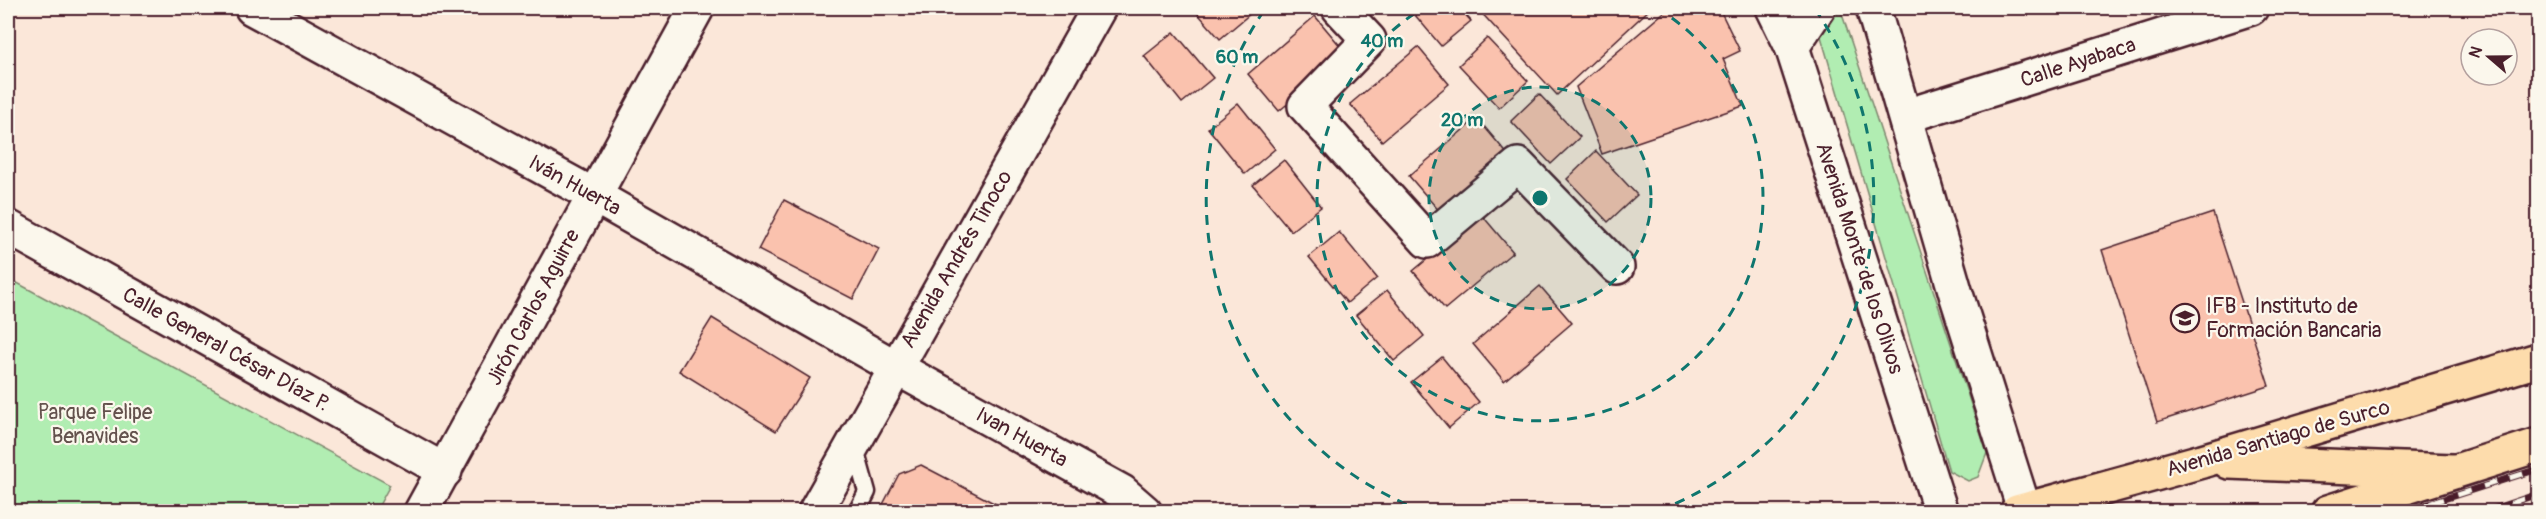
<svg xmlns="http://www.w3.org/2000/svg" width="2546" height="519" font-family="Pangolin,sans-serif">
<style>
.green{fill:#b1edb2;stroke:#7e866e;stroke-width:1.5}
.building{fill:#fac2ae;stroke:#4a1f2b;stroke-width:1.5}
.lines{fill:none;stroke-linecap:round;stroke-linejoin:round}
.lane-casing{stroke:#4a1f2b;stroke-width:21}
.street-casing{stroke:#4a1f2b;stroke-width:38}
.secondary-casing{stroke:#4a1f2b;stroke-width:38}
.primary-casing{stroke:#4a1f2b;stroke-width:38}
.lane{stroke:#fbf7ec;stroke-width:16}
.street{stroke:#fbf7ec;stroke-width:33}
.secondary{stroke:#fbf7ec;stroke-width:33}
.primary{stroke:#fddcac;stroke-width:33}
.rail-casing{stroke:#4a1f2b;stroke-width:7}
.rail{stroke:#fbf7ec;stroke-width:4.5;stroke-dasharray:14;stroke-linecap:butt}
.ring{fill:none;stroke:#0f766e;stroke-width:3;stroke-dasharray:10 8}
.labels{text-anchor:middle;stroke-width:4.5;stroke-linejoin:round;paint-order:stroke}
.street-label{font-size:21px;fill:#4a1f2b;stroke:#fbf7ec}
.poi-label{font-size:21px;fill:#4a1f2b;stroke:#fbf7ec;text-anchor:start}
.park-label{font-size:21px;fill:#64524d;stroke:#fbf7ec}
.centre{fill:#0f766e;stroke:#fbf7ec;stroke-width:3}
.ring-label{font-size:18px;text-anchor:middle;font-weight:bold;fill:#0f766e;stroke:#fbf7ec;stroke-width:4.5;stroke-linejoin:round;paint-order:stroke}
</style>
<rect width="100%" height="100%" fill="#fbe7d9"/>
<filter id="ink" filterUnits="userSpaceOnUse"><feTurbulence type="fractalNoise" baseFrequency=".0167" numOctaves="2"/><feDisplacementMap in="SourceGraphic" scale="12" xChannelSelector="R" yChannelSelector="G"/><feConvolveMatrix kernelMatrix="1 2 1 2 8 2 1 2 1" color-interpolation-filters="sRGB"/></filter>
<g filter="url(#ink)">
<g class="green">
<polygon points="1836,8 1840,8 1987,453 1978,477 1968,481 1949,471 1820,33"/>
<polygon points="8,278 390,485 376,511 8,511"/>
</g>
<g class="building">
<polygon points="1193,8 1257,8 1220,39"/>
<polygon points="1409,8 1459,8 1471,21 1441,46"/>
<polygon points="1477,8 1651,8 1557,95"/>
<polygon points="1669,8 1719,8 1740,51 1723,59 1743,106 1602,154 1576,87"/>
<polygon points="1315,16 1347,54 1279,111 1248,74"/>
<polygon points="1174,32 1213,78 1182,103 1144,56"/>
<polygon points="1487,38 1528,81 1499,108 1459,65"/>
<polygon points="1418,47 1449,84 1382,141 1350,104"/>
<polygon points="1539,94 1580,137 1551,164 1511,121"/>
<polygon points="1238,103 1275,149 1245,174 1208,128"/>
<polygon points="1477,118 1509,156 1441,213 1409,176"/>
<polygon points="1596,151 1637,195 1608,222 1567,179"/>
<polygon points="1284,160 1321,207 1291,231 1253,185"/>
<polygon points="784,200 879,249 853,299 758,250"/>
<polygon points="2213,213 2269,386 2157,422 2102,250"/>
<polygon points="1481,214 1513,252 1445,309 1413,271"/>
<polygon points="1339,232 1377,278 1347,303 1309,257"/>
<polygon points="1540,286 1572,323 1504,381 1473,344"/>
<polygon points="1387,290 1424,336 1394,361 1356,315"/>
<polygon points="712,318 810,378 776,431 679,371"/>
<polygon points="1442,357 1479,402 1449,428 1411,382"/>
<polygon points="921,465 1011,512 879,512 899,474"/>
</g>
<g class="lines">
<g class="lane-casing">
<polyline id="lane" points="854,445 867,492 857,512"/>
</g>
<g class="street-casing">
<g id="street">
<polyline points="252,8 593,195 895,367 1122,492 1145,512"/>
<polyline points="1339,8 1369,40 1305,106 1427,241 1518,165 1617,267"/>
<polyline points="1906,116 2251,8"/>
<polyline points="8,227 445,471"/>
<polyline points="421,512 697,8"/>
</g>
</g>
<g class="secondary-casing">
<g id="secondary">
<polyline points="1773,8 1792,47 1941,512"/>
<polyline points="1873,8 1956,294 2024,509"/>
<polyline points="1792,47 1818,8"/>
<polyline points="815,512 1099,8"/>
</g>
</g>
<g class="primary-casing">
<g id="primary">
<polyline points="2229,462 2452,471"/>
<polyline points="2017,512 2202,461 2538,360"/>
<polyline points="2328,512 2538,445"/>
</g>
</g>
<use href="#lane" class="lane"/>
<use href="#street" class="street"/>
<use href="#secondary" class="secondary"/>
<use href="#primary" class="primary"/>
<g class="rail-casing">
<g id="rail">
<polyline points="2403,512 2538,469"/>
<polyline points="2484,512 2538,494"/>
</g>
</g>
<use href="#rail" class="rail"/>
</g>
</g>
<circle cx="1540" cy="198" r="111" fill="#0f766e" fill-opacity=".12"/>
<g class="ring">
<circle cx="1540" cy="198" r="111"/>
<path d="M1657 8A223 223 0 1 1 1423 8"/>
<path d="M1423 511A334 334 0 0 1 1265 9M1815 9A334 334 0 0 1 1657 511"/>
</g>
<defs>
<g id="university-ring" transform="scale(1.5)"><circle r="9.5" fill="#fbf7ec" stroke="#4a1f2b" stroke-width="1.5"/><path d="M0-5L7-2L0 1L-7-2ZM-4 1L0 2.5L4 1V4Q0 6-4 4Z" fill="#4a1f2b"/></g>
</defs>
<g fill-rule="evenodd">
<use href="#university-ring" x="2185" y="318"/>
</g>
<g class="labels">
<g class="street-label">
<text transform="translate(2078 62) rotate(-18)" y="7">Calle Ayabaca</text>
<text transform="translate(575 185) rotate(29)" y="7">Iván Huerta</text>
<text transform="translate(1860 258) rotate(72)" y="7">Avenida Monte de los Olivos</text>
<text transform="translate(956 259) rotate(-60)" y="7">Avenida Andrés Tinoco</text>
<text transform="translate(533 307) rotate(-62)" y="7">Jirón Carlos Aguirre</text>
<text transform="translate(226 349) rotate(29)" y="7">Calle General César Díaz P.</text>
<text transform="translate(1022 437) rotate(29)" y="7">Ivan Huerta</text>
<text transform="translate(2278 438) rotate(-16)" y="7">Avenida Santiago de Surco</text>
</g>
<g class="poi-label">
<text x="2206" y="313">IFB - Instituto de<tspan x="2206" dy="24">Formación Bancaria</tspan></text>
</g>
<g class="park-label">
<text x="95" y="419">Parque Felipe<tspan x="95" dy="24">Benavides</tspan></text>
</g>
</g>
<circle cx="1540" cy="198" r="9" class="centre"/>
<g class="ring-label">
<text x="1382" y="47">40 m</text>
<text x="1237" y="63">60 m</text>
<text x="1462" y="126">20 m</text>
</g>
<rect width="2546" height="519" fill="none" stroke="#fbf7ec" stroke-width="30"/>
<rect x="15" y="15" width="2516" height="489" fill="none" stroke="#4a1f2b" stroke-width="2" filter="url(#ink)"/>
<g transform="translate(2489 57) rotate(290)"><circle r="28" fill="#fbf7ec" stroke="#b4a19f" stroke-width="1.5"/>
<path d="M0-4.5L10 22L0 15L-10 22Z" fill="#4a1f2b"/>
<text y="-9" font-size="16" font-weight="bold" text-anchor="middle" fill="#4a1f2b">N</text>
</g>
</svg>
